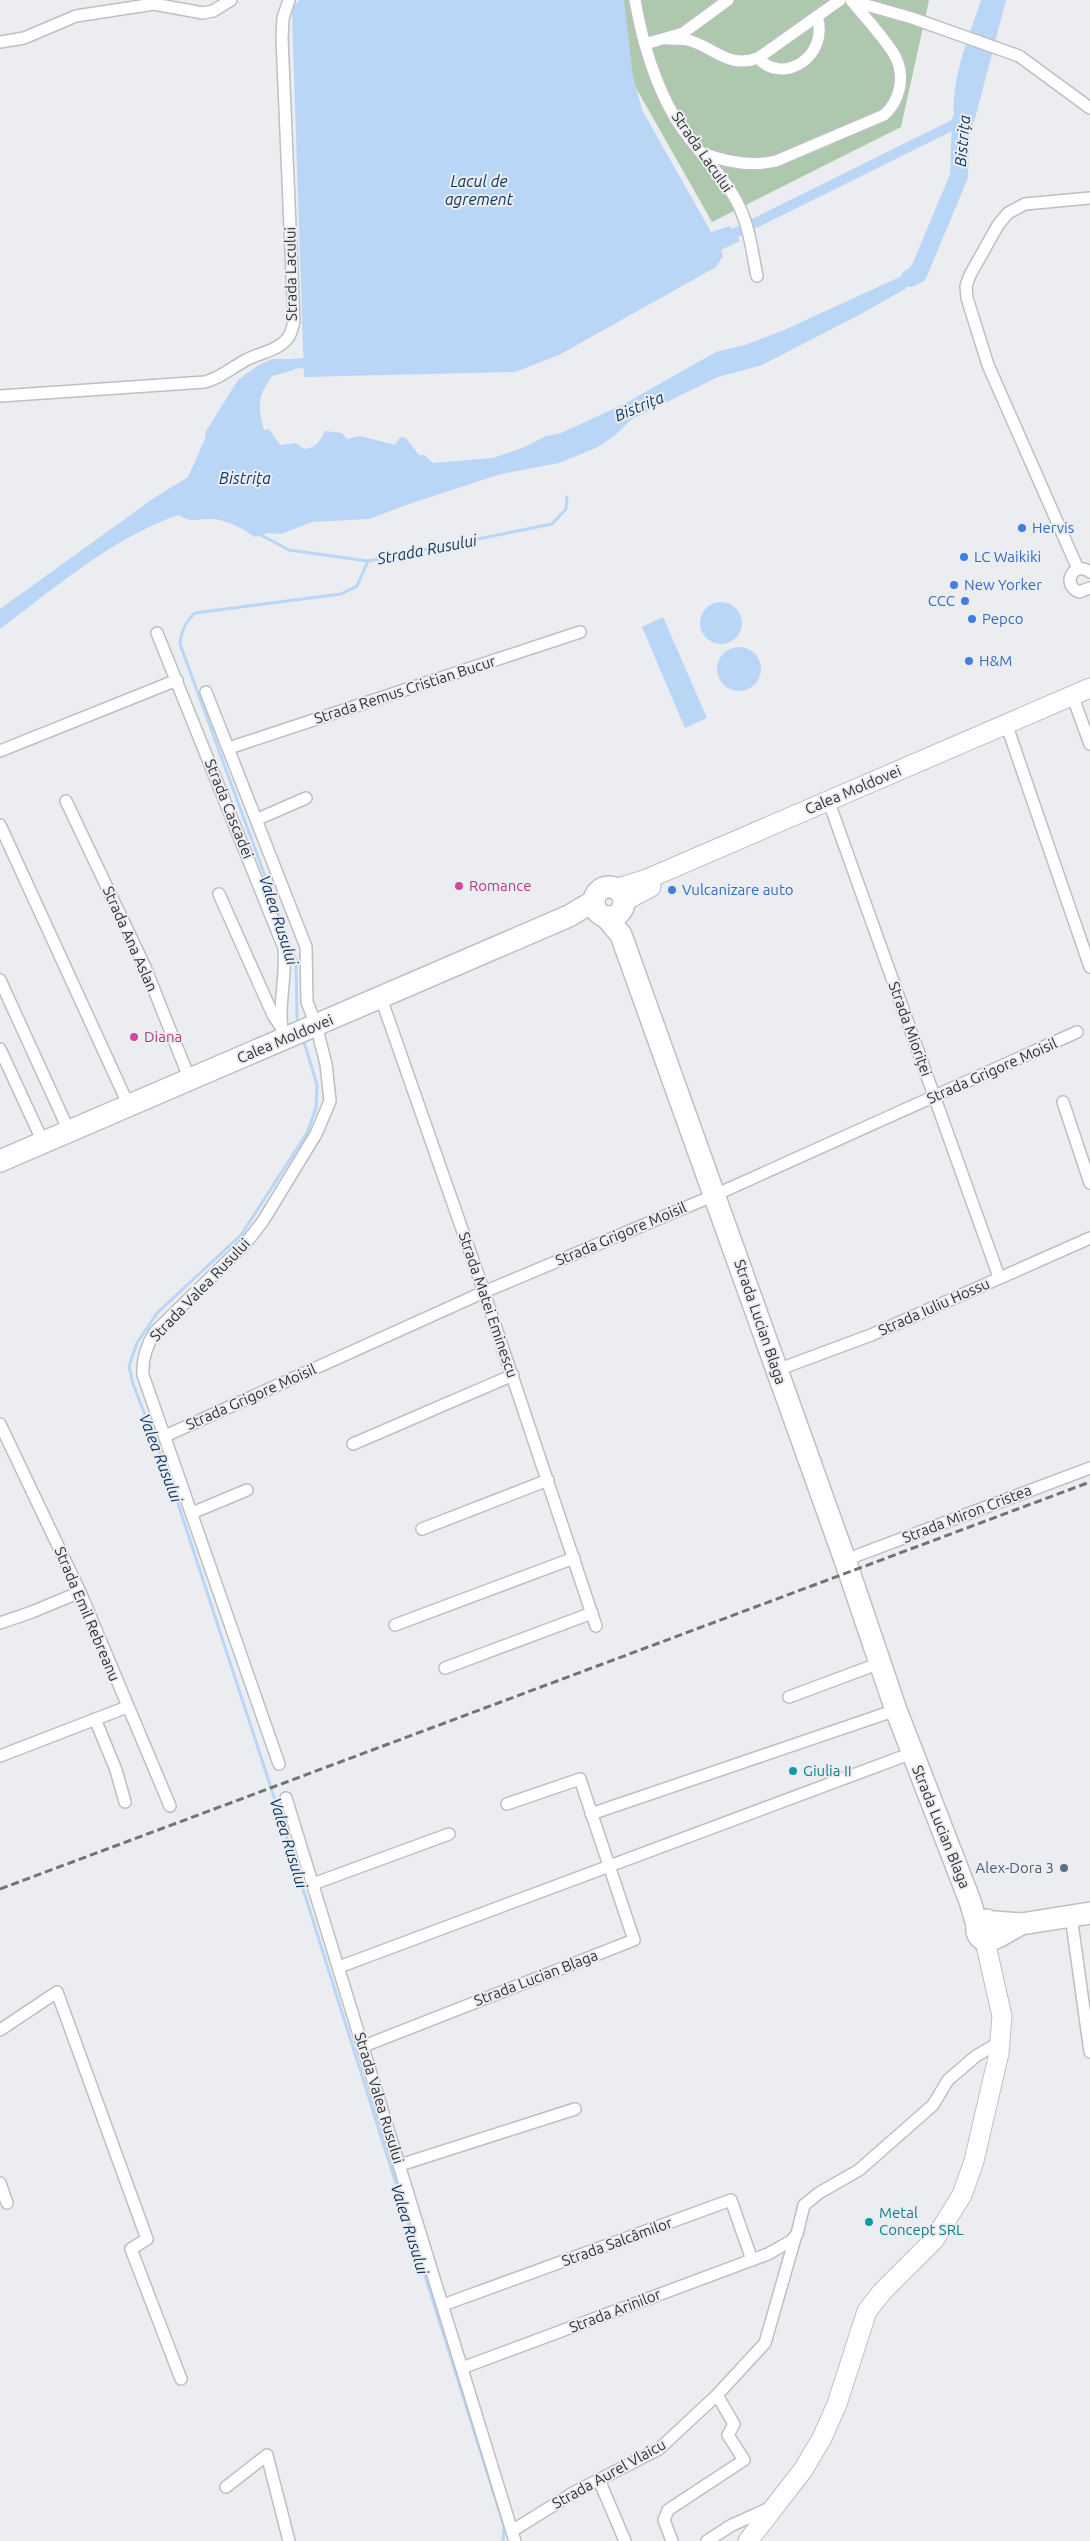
<svg xmlns="http://www.w3.org/2000/svg" width="1090" height="2541" font-family="Ubuntu,sans-serif">
<style>
.green{fill:#adc8ad}
.water{fill:#b9d6f7}
.lines{fill:none;stroke-linecap:round;stroke-linejoin:round}
.stream{stroke:#b9d6f7;stroke-width:3}
.canal{stroke:#b9d6f7;stroke-width:10}
.river{stroke:#b9d6f7;stroke-width:18}
.street-casing{stroke:#bdbfc3;stroke-width:14}
.primary-casing{stroke:#bdbfc3;stroke-width:21}
.highway-casing{stroke:#bdbfc3;stroke-width:24}
.street{stroke:#fff;stroke-width:11}
.primary{stroke:#fff;stroke-width:19}
.highway{stroke:#fff;stroke-width:21}
.rail{stroke:#727375;stroke-width:3;stroke-dasharray:8 4;stroke-linecap:butt}
.shop-dot{fill:#3f7fe0;stroke:#ebedf0;stroke-width:2}
.hotel-dot{fill:#d1479c;stroke:#ebedf0;stroke-width:2}
.culture-dot{fill:#0f9aa8;stroke:#ebedf0;stroke-width:2}
.service-dot{fill:#5c6f8a;stroke:#ebedf0;stroke-width:2}
.labels{text-anchor:middle;stroke-width:4;stroke-linejoin:round;paint-order:stroke}
.street-label{font-size:15px;fill:#2f3031;stroke:#ebedf0}
.shop-label{font-size:15px;fill:#366cbe;stroke:#ebedf0;text-anchor:start}
.hotel-label{font-size:15px;fill:#b23c85;stroke:#ebedf0;text-anchor:start}
.culture-label{font-size:15px;fill:#0d838f;stroke:#ebedf0;text-anchor:start}
.service-label{font-size:15px;fill:#4e5e75;stroke:#ebedf0;text-anchor:end}
.water-label{font-size:16px;font-style:italic;fill:#0b345d;stroke:#ebedf0}
</style>
<rect width="100%" height="100%" fill="#ebedf0"/>
<polygon class="green" points="620,0 929,0 901,127 712,222 631,79"/>
<g class="water">
<polygon points="299,0 624,0 633,76 642,110 711,232 730,226 740,241 721,250 723,256 716,267 559,355 515,372 304,377 292,15 294,6"/>
<path d="M981,0H1006L976,115L964,150C939,103 966,47 981,0Z"/>
<path d="M918,258L927,265L905,289L859,315L762,365L718,377L632,419L614,436L598,447L559,463L501,474L409,504L369,519L312,522L281,534L268,533L255,537C241,528 228,520 211,519C195,518 193,524 178,515C111,539 56,587 0,629V609L154,498L188,477L205,439L206,431L238,380L257,366L272,359H292L294,370L272,376C257,397 258,405 264,430L269,429L280,445L296,443L304,449C316,448 320,441 325,431L342,433L347,439L360,436L395,445L400,437L406,438L419,455H424L433,463L493,458L525,447L546,436L561,433L624,404L716,352L745,345L784,330L902,276Z"/>
<circle cx="721" cy="623" r="21"/>
<polygon points="663,617 707,718 685,728 642,627"/>
<circle cx="739" cy="669" r="22"/>
</g>
<g class="lines">
<g class="stream">
<polyline points="259,534 289,550 368,561 552,524 566,509 567,497"/>
<path d="M299,1025L297,1018L296,961L180,644C181,631 185,622 195,613L341,594L357,586L368,561"/>
<polyline points="303,1038 317,1085 316,1108 307,1133 241,1235 157,1313 137,1343 129,1366 133,1384 171,1482 274,1797 504,2526 503,2541"/>
</g>
<g class="canal">
<polyline points="735,233 961,121"/>
<polyline points="280,365 304,363"/>
</g>
<polyline class="river" points="910,278 918,274 959,176 961,120"/>
<g class="street-casing">
<g id="street">
<path d="M635,0C642,40 654,81 674,116C692,148 723,172 739,206C750,229 752,252 757,276"/>
<polyline points="852,1 912,18 1019,56 1090,108"/>
<path d="M668,39C675,39 682,39 688,40C714,47 728,69 758,58L840,0"/>
<polyline points="0,42 24,38 76,16 154,4 203,13 213,11 231,0"/>
<polyline points="645,44 683,33 728,0"/>
<path d="M758,58C783,86 830,56 817,16"/>
<path d="M702,153C726,162 752,167 776,161L884,115C900,101 905,77 896,58C890,44 862,14 851,0"/>
<path d="M0,396L205,382C221,378 231,368 246,360C259,353 277,351 287,339C292,333 292,328 294,321L282,38L283,18L289,0"/>
<polyline points="1078,569 988,365 967,298 966,286 970,275 998,225 1008,213 1025,204 1090,198"/>
<path d="M1090,572C1075,560 1060,584 1079,592L1090,588"/>
<path d="M157,633L284,948C287,978 276,1011 284,1038"/>
<path d="M206,692L306,947L307,1002L316,1025L326,1064L330,1101L316,1134L263,1221L246,1243L155,1332C146,1346 142,1359 143,1375L279,1764"/>
<polyline points="1075,703 1090,744"/>
<polyline points="1009,732 1090,967"/>
<polyline points="229,748 580,632"/>
<polyline points="0,751 177,680"/>
<polyline points="66,801 145,967 190,1080"/>
<polyline points="831,808 999,1277"/>
<polyline points="258,819 306,798"/>
<polyline points="0,825 129,1106"/>
<polyline points="219,894 273,1015 281,1027"/>
<polyline points="0,980 69,1131"/>
<polyline points="381,998 484,1292 596,1626"/>
<polyline points="0,1049 43,1142"/>
<polyline points="1063,1102 1090,1183"/>
<polyline points="777,1370 871,1335 1090,1238"/>
<polyline points="0,1424 80,1592 170,1806"/>
<polyline points="165,1436 484,1292 715,1195 1077,1032"/>
<polyline points="353,1444 513,1375"/>
<polyline points="192,1513 247,1490"/>
<polyline points="422,1529 548,1480"/>
<polyline points="845,1560 1090,1468"/>
<polyline points="0,1623 32,1612 80,1592"/>
<polyline points="395,1625 574,1558"/>
<polyline points="445,1668 592,1613"/>
<polyline points="789,1697 880,1663"/>
<polyline points="95,1719 116,1770 125,1802"/>
<polyline points="0,1756 127,1707"/>
<polyline points="286,1798 515,2541"/>
<polyline points="591,1814 896,1710"/>
<polyline points="313,1884 449,1834"/>
<polyline points="1071,1916 1090,2052"/>
<polyline points="339,1967 912,1753"/>
<polyline points="0,2030 57,1992 147,2239 131,2249 181,2379"/>
<polyline points="364,2046 634,1940 580,1779 507,1804"/>
<polyline points="400,2165 575,2109"/>
<polyline points="0,2183 7,2203"/>
<polyline points="443,2305 731,2200 752,2260"/>
<polyline points="462,2368 768,2254 791,2241 797,2234 804,2205 819,2193 859,2170 933,2105 948,2080 976,2056 1000,2042"/>
<polyline points="717,2395 765,2343 796,2235"/>
<polyline points="599,2480 625,2541"/>
<polyline points="226,2487 267,2455 289,2541"/>
<polyline points="512,2531 573,2493 659,2449 717,2395 734,2424 728,2435 744,2460 668,2510 664,2520 672,2541"/>
<polyline points="707,2541 732,2525 772,2507"/>
</g>
</g>
<g class="primary-casing">
<g id="primary">
<polyline points="615,889 647,879 1090,688"/>
<polyline points="623,902 651,887"/>
<polyline points="748,2541 803,2470 822,2438 837,2404 867,2311 882,2292 934,2240 962,2195 974,2161 999,2053 1002,2016 985,1941"/>
</g>
</g>
<g class="highway-casing">
<g id="highway">
<circle cx="609" cy="902" r="15"/>
<polyline points="606,917 621,935 845,1560 896,1710 970,1901 977,1925"/>
<polyline points="0,1161 569,916 594,901"/>
<path d="M987,1920L980,1922C974,1929 977,1937 985,1941C994,1941 1011,1929 1021,1924"/>
<polyline points="994,1922 1021,1924 1090,1913"/>
</g>
</g>
<use href="#street" class="street"/>
<use href="#primary" class="primary"/>
<use href="#highway" class="highway"/>
<polyline class="rail" points="0,1889 1090,1482"/>
</g>
<g class="shop-dot">
<circle cx="1022" cy="528" r="5"/>
<circle cx="964" cy="557" r="5"/>
<circle cx="954" cy="585" r="5"/>
<circle cx="965" cy="601" r="5"/>
<circle cx="972" cy="619" r="5"/>
<circle cx="969" cy="661" r="5"/>
<circle cx="672" cy="890" r="5"/>
</g>
<g class="hotel-dot">
<circle cx="459" cy="886" r="5"/>
<circle cx="134" cy="1037" r="5"/>
</g>
<g class="culture-dot">
<circle cx="793" cy="1771" r="5"/>
<circle cx="869" cy="2222" r="5"/>
</g>
<circle class="service-dot" cx="1064" cy="1868" r="5"/>
<g class="labels">
<g class="street-label">
<text transform="translate(702 152) rotate(55)" y="5">Strada Lacului</text>
<text transform="translate(291 274) rotate(-91)" y="5">Strada Lacului</text>
<text transform="translate(405 690) rotate(-18)" y="5">Strada Remus Cristian Bucur</text>
<text transform="translate(853 790) rotate(-23)" y="5">Calea Moldovei</text>
<text transform="translate(229 809) rotate(68)" y="5">Strada Cascadei</text>
<text transform="translate(130 939) rotate(66)" y="5">Strada Ana Aslan</text>
<text transform="translate(910 1029) rotate(70)" y="5">Strada Mioriței</text>
<text transform="translate(285 1039) rotate(-23)" y="5">Calea Moldovei</text>
<text transform="translate(992 1071) rotate(-24)" y="5">Strada Grigore Moisil</text>
<text transform="translate(621 1234) rotate(-23)" y="5">Strada Grigore Moisil</text>
<text transform="translate(200 1290) rotate(-46)" y="5">Strada Valea Rusului</text>
<text transform="translate(488 1305) rotate(71)" y="5">Strada Matei Eminescu</text>
<text transform="translate(934 1307) rotate(-24)" y="5">Strada Iuliu Hossu</text>
<text transform="translate(760 1322) rotate(71)" y="5">Strada Lucian Blaga</text>
<text transform="translate(251 1397) rotate(-24)" y="5">Strada Grigore Moisil</text>
<text transform="translate(967 1514) rotate(-21)" y="5">Strada Miron Cristea</text>
<text transform="translate(87 1614) rotate(67)" y="5">Strada Emil Rebreanu</text>
<text transform="translate(941 1827) rotate(68)" y="5">Strada Lucian Blaga</text>
<text transform="translate(536 1978) rotate(-21)" y="5">Strada Lucian Blaga</text>
<text transform="translate(379 2098) rotate(73)" y="5">Strada Valea Rusului</text>
<text transform="translate(617 2242) rotate(-20)" y="5">Strada Salcâmilor</text>
<text transform="translate(615 2311) rotate(-21)" y="5">Strada Arinilor</text>
<text transform="translate(609 2474) rotate(-29)" y="5">Strada Aurel Vlaicu</text>
</g>
<g class="shop-label">
<text x="1032" y="533">Hervis</text>
<text x="974" y="562">LC Waikiki</text>
<text x="964" y="590">New Yorker</text>
<text x="955" y="606" text-anchor="end">CCC</text>
<text x="982" y="624">Pepco</text>
<text x="979" y="666">H&amp;M</text>
<text x="682" y="895">Vulcanizare auto</text>
</g>
<g class="hotel-label">
<text x="469" y="891">Romance</text>
<text x="144" y="1042">Diana</text>
</g>
<g class="culture-label">
<text x="803" y="1776">Giulia II</text>
<text x="879" y="2218">Metal<tspan x="879" dy="17">Concept SRL</tspan></text>
</g>
<g class="service-label">
<text x="1054" y="1873">Alex-Dora 3</text>
</g>
<g class="water-label">
<text transform="translate(962 141) rotate(-85)" y="6">Bistrița</text>
<text x="479" y="187">Lacul de<tspan x="479" dy="18">agrement</tspan></text>
<text transform="translate(639 406) rotate(-23)" y="6">Bistrița</text>
<text x="245" y="484">Bistrița</text>
<text transform="translate(427 549) rotate(-11)" y="6">Strada Rusului</text>
<text transform="translate(279 920) rotate(72)" y="6">Valea Rusului</text>
<text transform="translate(161 1458) rotate(69)" y="6">Valea Rusului</text>
<text transform="translate(289 1843) rotate(73)" y="6">Valea Rusului</text>
<text transform="translate(410 2229) rotate(73)" y="6">Valea Rusului</text>
</g>
</g>
</svg>
